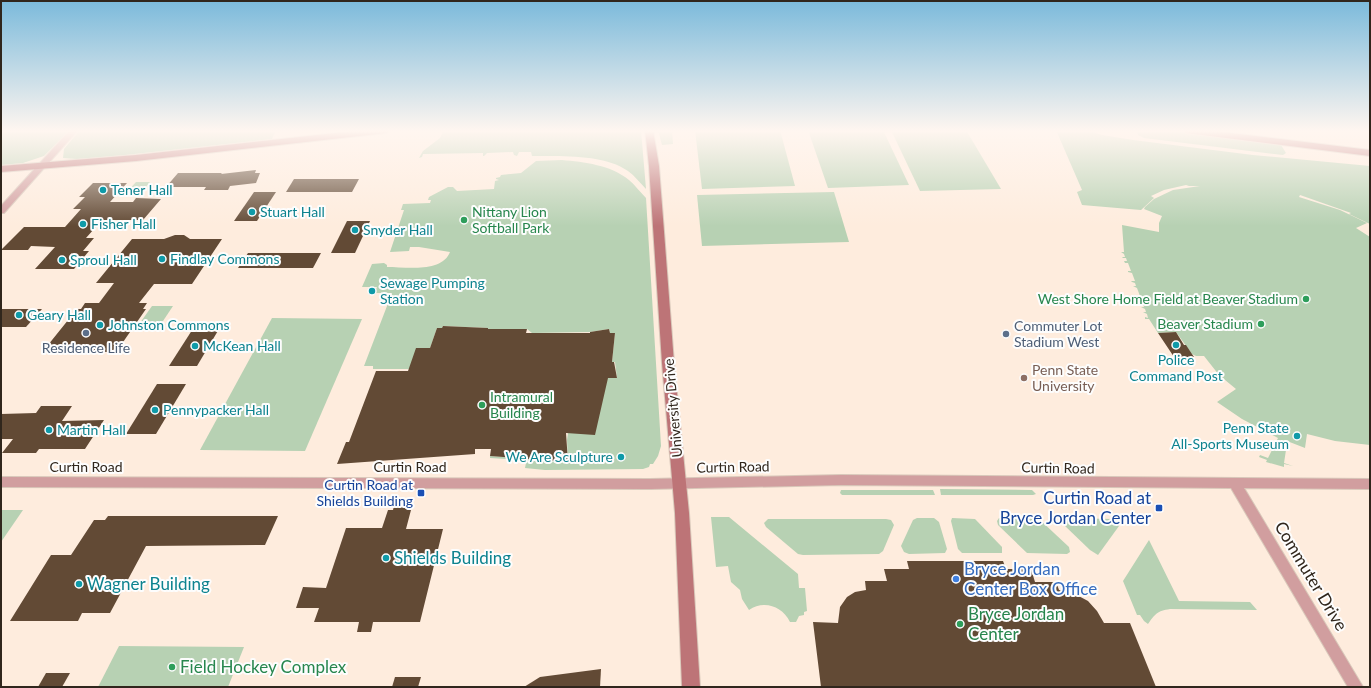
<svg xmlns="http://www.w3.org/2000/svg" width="1371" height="688" font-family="Lato,sans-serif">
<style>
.green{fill:#b7d1b3}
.building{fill:#624a35}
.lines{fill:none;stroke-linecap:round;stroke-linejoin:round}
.street-casing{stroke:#d9c8ba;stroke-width:2}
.secondary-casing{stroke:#d9c8ba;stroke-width:2}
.street{fill:#d19e9f;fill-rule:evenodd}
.secondary{fill:#bd7477;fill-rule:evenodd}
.culture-dot{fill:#0f9aa8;stroke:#fdfdfd;stroke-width:1.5}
.leisure-dot{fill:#2e9e5b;stroke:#fdfdfd;stroke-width:1.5}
.service-dot{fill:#5c6f8a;stroke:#fdfdfd;stroke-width:1.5}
.education-dot{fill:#8d6e63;stroke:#fdfdfd;stroke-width:1.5}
.transit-dot{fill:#1a4fb4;stroke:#fdfdfd;stroke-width:1.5}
.shop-dot{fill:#3f7fe0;stroke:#fdfdfd;stroke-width:1.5}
.labels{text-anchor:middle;stroke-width:4;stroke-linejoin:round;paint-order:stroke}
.culture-label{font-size:14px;fill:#0d838f;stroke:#fdfdfd;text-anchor:start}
.leisure-label{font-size:14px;fill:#27864d;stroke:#fdfdfd;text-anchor:start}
.service-label{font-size:14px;fill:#4e5e75;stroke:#fdfdfd;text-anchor:start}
.education-label{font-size:14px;fill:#785e54;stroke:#fdfdfd;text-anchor:start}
.street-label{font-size:14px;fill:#30261c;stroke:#fdfdfd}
.transit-label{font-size:14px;fill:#164399;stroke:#fdfdfd;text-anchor:end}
.near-transit-label{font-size:17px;fill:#164399;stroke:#fdfdfd;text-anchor:end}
.near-culture-label{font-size:17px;fill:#0d838f;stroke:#fdfdfd;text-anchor:start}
.near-shop-label{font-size:17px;fill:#366cbe;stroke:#fdfdfd;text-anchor:start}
.near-street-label{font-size:17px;fill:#30261c;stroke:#fdfdfd}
.near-leisure-label{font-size:17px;fill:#27864d;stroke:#fdfdfd;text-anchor:start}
</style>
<rect width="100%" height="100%" fill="#feecdd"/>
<g class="green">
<polygon points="1,130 70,130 44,156 23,163 1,165"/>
<polygon points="80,130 276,130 272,139 125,155 77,159 63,158 64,149"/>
<path d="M444,130H641L646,189C640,183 635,176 628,171C605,154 559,156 532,156L531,152H519L517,156L514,155L513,152L487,153L484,156H483V153L423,154L422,157L419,158L423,151L440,138Z"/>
<polygon points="658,130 672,130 673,144 662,145"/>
<polygon points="695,130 780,130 795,186 702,189"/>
<polygon points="808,130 883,130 909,185 828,188"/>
<polygon points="891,130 966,130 1001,189 920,191"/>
<polygon points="1056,130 1086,130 1102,135 1133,140 1253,155 1370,166 1370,224 1349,214 1351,213 1300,195 1299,197 1340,210 1367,223 1356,228 1370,237 1370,445 1335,441 1307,434 1305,448 1287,441 1286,449 1288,450 1286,450 1284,463 1293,466 1284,464 1284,467 1266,462 1267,460 1259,457 1260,455 1268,458 1278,438 1242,419 1217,402 1236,389 1219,375 1204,356 1196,356 1192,354 1176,332 1158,333 1149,319 1145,319 1145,317 1148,318 1147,314 1143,312 1146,312 1145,309 1141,307 1144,307 1141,298 1137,298 1137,296 1140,296 1137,288 1133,286 1136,286 1135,283 1132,282 1131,281 1135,281 1132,273 1128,272 1128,271 1131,271 1128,263 1125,263 1124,261 1127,261 1126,258 1123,258 1122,257 1125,257 1124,254 1121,252 1124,252 1122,225 1159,232 1159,223 1162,216 1144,209 1145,207 1154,199 1173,190 1200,186 1189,186 1186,185 1164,190 1151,196 1154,198 1141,210 1082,205 1077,192 1082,190"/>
<polygon points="1137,130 1166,130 1281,145 1286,153 1283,155 1144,138 1138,135"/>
<path d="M562,160C584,162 611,165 629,180C635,185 640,192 646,198L661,446L658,456L653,464H650L649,467L643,469L545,470L525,468L526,463L520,462V460L490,458V456L568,462L567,440L568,433L603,377L617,378L615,362H612L615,333H610L609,329L590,332L532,333L527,329H488V328L443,326L442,328H437L430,348L409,369H373V366H364L392,293H375L377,287H362L372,264L384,263L387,265V267C406,267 442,273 450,252L419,247H410L409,251L390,252L404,210H401L403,204L430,203L431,200H428L429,197L448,187H453L457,191L494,189L495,181L499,180L496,179V178L500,177L501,175L521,173L536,161Z"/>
<polygon points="136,182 150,182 140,194 125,194"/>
<polygon points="834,192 849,242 702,246 697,195"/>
<polygon points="152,306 173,306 157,330 135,330"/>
<polygon points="272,318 362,319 305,451 200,450"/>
<polygon points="940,489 1032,490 1036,494 1033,495 941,495"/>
<polygon points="841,490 933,490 935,495 842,495 840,493"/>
<polygon points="1,510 23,510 1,542"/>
<path d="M711,517H729L798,574L799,588H805L807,611L804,612V615L799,616L796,622H790C782,606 764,600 749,610L742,599L740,590L731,582L728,566L716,567Z"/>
<polygon points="934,518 939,522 947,549 945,553 909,554 904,552 901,546 913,520 917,518"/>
<polygon points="952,518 975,519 1002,547 1002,553 962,553 958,549 951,521"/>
<polygon points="999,518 1039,519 1069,547 1070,552 1067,554 1027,553 998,525 997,521"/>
<polygon points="1066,518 1113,519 1117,521 1119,526 1098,555 1090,550 1064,525 1063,521"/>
<polygon points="768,519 886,519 891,520 894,525 883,551 879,554 803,555 798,554 766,527 764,523"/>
<path d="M1149,540L1179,601L1250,602L1257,610L1170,609C1157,611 1155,614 1148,624L1144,621L1140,615H1137L1123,581Z"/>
<polygon points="119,646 244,647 228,687 98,687"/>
</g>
<g class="building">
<polygon points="256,170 255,173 260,173 256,183 230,186 228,190 204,190 206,187 166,187 178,173 222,173 221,174"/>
<polygon points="294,179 359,179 352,192 286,192"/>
<polygon points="93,183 127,183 110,202 133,202 136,198 161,199 143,220 102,220 86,238 94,238 83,251 89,251 74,269 35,269 55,247 31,246 28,250 1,250 24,227 65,227 81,209 73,209 85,197 79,197"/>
<polygon points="254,192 276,192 257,221 234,221"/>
<polygon points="347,221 370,221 355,253 331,253"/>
<polygon points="175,235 184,235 190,239 222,239 192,284 154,284 139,303 147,303 143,309 146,309 121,345 117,345 112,352 46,352 52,345 48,345 77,309 81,309 85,303 99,303 114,283 96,283 132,239 164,239"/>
<polygon points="248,253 321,253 313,268 238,268"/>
<polygon points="1,309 42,309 26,327 1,327"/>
<polygon points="196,324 222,324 197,366 169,366"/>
<polygon points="443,326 488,328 488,329 527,329 526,333 590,333 590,332 609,329 610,333 615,333 612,362 614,362 617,378 608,378 595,435 566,433 568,462 490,456 491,449 475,449 475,454 337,464 346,442 349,442 376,371 408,371 416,348 430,348 437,328 442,328"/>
<polygon points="1176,332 1184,345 1186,345 1194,357 1174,357 1158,333"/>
<polygon points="157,384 186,384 156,434 126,434"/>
<polygon points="41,406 72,406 62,421 104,420 85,449 39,449 36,453 2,453 13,439 1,439 1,414 36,413"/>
<polygon points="394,506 408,506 407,510 411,510 406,529 443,529 420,622 373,622 371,632 357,632 359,622 314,622 319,608 296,608 303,587 326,588 346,528 382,528 388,510 393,510"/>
<polygon points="108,516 278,516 265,545 146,546 110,613 82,613 78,621 10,621 51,555 71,555 94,520 105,520"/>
<polygon points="907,561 1003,561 1006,569 1031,569 1035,582 1056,582 1059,590 1073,593 1088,601 1097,611 1104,623 1130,623 1156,687 821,687 813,622 838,623 840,607 847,597 855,592 866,590 865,581 887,581 884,569 909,569"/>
<polygon points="601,669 600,687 524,687 540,677"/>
<polygon points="46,673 70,673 62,687 38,687"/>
<polygon points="395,677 421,677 418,687 392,687"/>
</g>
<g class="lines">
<g class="street-casing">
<g id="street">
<polygon points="70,130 78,130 4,213 1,213 1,206"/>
<polygon points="841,475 1370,479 1370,489 1244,488 1363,687 1348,687 1231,488 841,485 650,489 1,487 1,477 650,479"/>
</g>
</g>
<g class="secondary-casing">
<g id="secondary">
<polygon points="362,130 390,130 386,133 136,161 1,172 1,166 136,155"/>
<polygon points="645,130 653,130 659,166 674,363 689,513 700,687 682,687 675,513 662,363 649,166"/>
<polygon points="1182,130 1207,130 1370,150 1370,156 1186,133"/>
</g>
</g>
<use href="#street" class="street"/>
<use href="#secondary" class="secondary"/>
</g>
<linearGradient id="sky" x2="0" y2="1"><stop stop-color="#7bbadb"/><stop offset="0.58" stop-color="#fff6f0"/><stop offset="1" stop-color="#fff6f0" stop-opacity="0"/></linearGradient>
<rect width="1371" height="226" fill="url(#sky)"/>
<g class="culture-dot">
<circle cx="103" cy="190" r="4"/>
<circle cx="252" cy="212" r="4"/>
<circle cx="83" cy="224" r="4"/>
<circle cx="355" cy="230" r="4"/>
<circle cx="162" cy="259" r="4"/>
<circle cx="62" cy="260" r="4"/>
<circle cx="372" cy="291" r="4"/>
<circle cx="19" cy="315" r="4"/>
<circle cx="100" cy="325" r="4"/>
<circle cx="1176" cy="345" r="4"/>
<circle cx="195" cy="346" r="4"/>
<circle cx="155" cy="410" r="4"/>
<circle cx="49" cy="430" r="4"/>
<circle cx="1297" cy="436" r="4"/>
<circle cx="621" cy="457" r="4"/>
<circle cx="386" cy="558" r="4"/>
<circle cx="79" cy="584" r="4"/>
</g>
<g class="leisure-dot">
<circle cx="464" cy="220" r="4"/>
<circle cx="1306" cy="299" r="4"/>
<circle cx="1261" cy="324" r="4"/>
<circle cx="482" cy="405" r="4"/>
<circle cx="960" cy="624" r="4"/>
<circle cx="172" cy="667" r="4"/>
</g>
<g class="service-dot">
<circle cx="86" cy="333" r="4"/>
<circle cx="1006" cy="334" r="4"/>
</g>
<circle class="education-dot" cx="1024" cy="378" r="4"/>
<g class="transit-dot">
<rect x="417" y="489" width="8" height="8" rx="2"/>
<rect x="1155" y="504" width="8" height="8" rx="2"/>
</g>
<circle class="shop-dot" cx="956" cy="579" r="4"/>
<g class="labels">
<g class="culture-label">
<text x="111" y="195">Tener Hall</text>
<text x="260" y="217">Stuart Hall</text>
<text x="91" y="229">Fisher Hall</text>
<text x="363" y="235">Snyder Hall</text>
<text x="170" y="264">Findlay Commons</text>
<text x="70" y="265">Sproul Hall</text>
<text x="380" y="288">Sewage Pumping<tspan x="380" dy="16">Station</tspan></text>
<text x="27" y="320">Geary Hall</text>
<text x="108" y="330">Johnston Commons</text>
<text x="203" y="351">McKean Hall</text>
<text x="1176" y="365" text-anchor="middle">Police<tspan x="1176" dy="16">Command Post</tspan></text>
<text x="163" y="415">Pennypacker Hall</text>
<text x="1289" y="433" text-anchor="end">Penn State<tspan x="1289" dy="16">All-Sports Museum</tspan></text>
<text x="57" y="435">Martin Hall</text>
<text x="613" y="462" text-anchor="end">We Are Sculpture</text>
</g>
<g class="leisure-label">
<text x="472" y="217">Nittany Lion<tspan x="472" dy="16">Softball Park</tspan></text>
<text x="1298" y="304" text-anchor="end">West Shore Home Field at Beaver Stadium</text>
<text x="1253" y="329" text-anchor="end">Beaver Stadium</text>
<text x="490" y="402">Intramural<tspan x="490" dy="16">Building</tspan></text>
</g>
<g class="service-label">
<text x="1014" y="331">Commuter Lot<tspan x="1014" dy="16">Stadium West</tspan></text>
<text x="86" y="353" text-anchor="middle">Residence Life</text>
</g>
<g class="education-label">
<text x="1032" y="375">Penn State<tspan x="1032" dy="16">University</tspan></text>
</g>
<g class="street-label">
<text transform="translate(673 408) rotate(-95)" y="5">University Drive</text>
<text x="86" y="472">Curtin Road</text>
<text x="410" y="472">Curtin Road</text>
<text transform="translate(733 467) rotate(-1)" y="5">Curtin Road</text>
<text transform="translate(1058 468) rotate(1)" y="5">Curtin Road</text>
</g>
<g class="transit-label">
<text x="413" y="490">Curtin Road at<tspan x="413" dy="16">Shields Building</tspan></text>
</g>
<g class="near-transit-label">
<text x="1151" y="504">Curtin Road at<tspan x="1151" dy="20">Bryce Jordan Center</tspan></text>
</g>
<g class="near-culture-label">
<text x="394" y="564">Shields Building</text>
<text x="87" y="590">Wagner Building</text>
</g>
<g class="near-shop-label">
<text x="964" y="575">Bryce Jordan<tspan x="964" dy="20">Center Box Office</tspan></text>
</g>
<g class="near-street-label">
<text transform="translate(1311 576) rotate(59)" y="6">Commuter Drive</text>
</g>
<g class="near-leisure-label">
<text x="968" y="620">Bryce Jordan<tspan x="968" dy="20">Center</tspan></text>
<text x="180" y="673">Field Hockey Complex</text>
</g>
</g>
<rect width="1371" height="688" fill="none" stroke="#30261c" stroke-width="4"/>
</svg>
